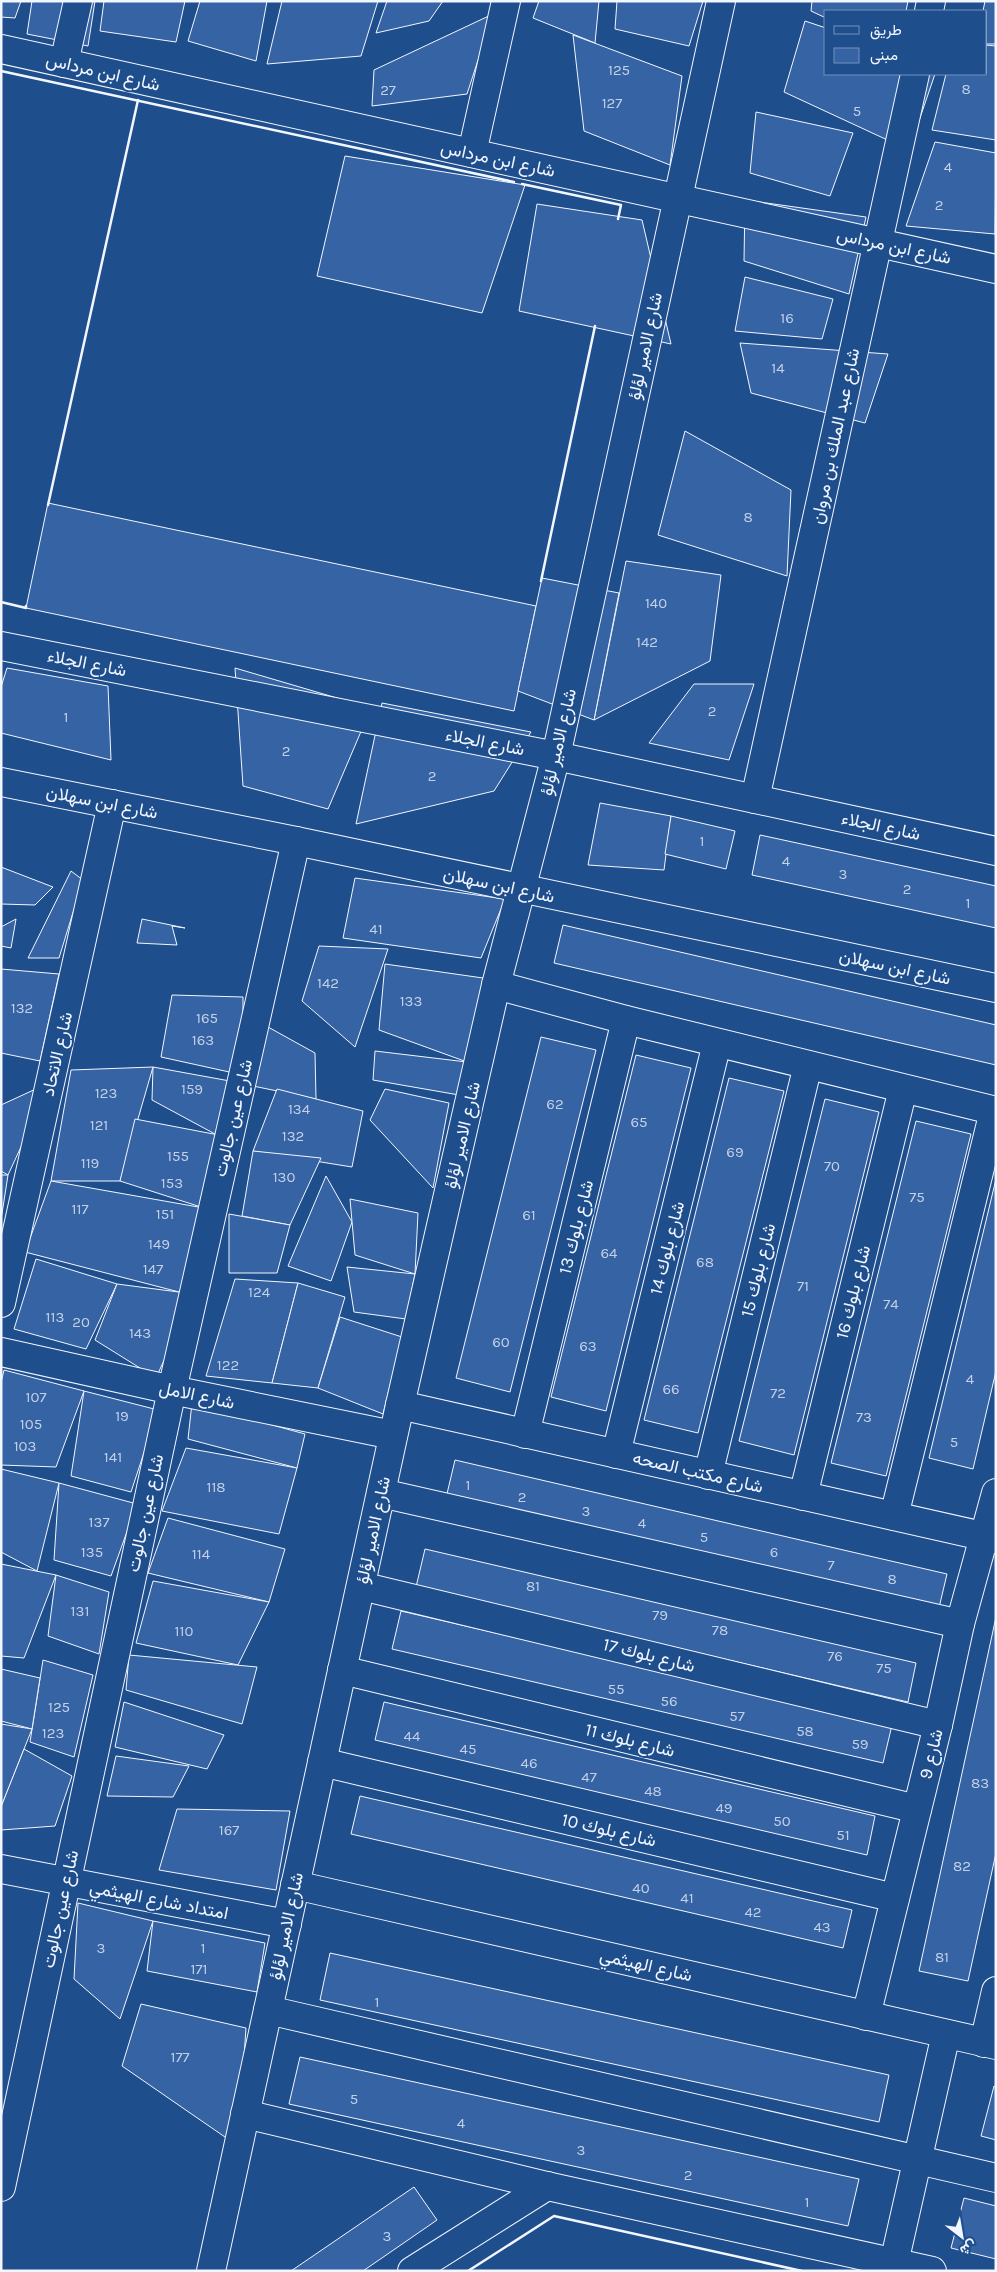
<svg xmlns="http://www.w3.org/2000/svg" width="997" height="2272" font-family="Karla,Vazirmatn,sans-serif">
<style>
.building{fill:#3563a3;stroke:#f2f6ff}
.lines{fill:none;stroke-linecap:round;stroke-linejoin:round}
.street-casing{stroke:#f2f6ff;stroke-width:30}
.street{stroke:#1f4e8c;stroke-width:28}
.wall{stroke:#f2f6ff;stroke-width:2.5}
.labels{text-anchor:middle;stroke-width:4;stroke-linejoin:round;paint-order:stroke}
.number-label{font-size:15px;fill:#c3d1e8}
.street-label{font-size:18px;fill:#f2f6ff;stroke:#1f4e8c}
</style>
<rect width="100%" height="100%" fill="#1f4e8c"/>
<g class="building">
<polygon points="1,1 21,1 15,18 1,17"/>
<polygon points="32,1 95,1 88,46 27,34"/>
<polygon points="104,1 185,1 176,42 100,31"/>
<polygon points="200,1 267,1 256,61 188,41"/>
<polygon points="282,1 378,1 361,56 267,64"/>
<polygon points="387,1 443,1 429,21 376,33"/>
<polygon points="539,1 599,1 595,43 533,18"/>
<polygon points="617,1 703,1 689,46 615,29"/>
<polygon points="812,1 908,1 906,11 826,11 826,18 811,11"/>
<polygon points="985,1 996,1 996,44 986,44 986,11 983,11"/>
<polygon points="493,14 467,94 372,106 374,70"/>
<polygon points="805,21 826,28 826,74 935,74 909,150 784,92"/>
<polygon points="573,35 682,76 670,165 584,131"/>
<polygon points="986,45 996,46 996,140 932,130 946,74 986,74"/>
<polygon points="756,112 853,133 830,196 750,173"/>
<polygon points="935,142 996,153 995,234 906,226"/>
<polygon points="345,156 525,185 482,313 317,276"/>
<polygon points="745,200 866,217 849,294 744,261"/>
<polygon points="537,204 642,220 671,344 519,311"/>
<polygon points="745,277 833,299 822,339 735,331"/>
<polygon points="740,343 888,354 865,423 751,393"/>
<polygon points="685,431 791,490 787,576 658,535"/>
<polygon points="48,503 536,606 514,711 26,608"/>
<polygon points="626,561 721,575 710,661 594,720"/>
<polygon points="542,578 619,593 594,720 518,691"/>
<polygon points="7,668 108,686 111,760 1,733 1,687"/>
<polygon points="235,668 371,708 328,809 243,786"/>
<polygon points="694,684 754,684 729,760 649,743"/>
<polygon points="382,703 531,732 494,791 356,824"/>
<polygon points="600,803 671,816 664,870 588,865"/>
<polygon points="671,816 735,831 726,869 665,854"/>
<polygon points="760,835 996,886 996,928 752,875"/>
<polygon points="1,867 53,887 35,905 1,904"/>
<polygon points="71,871 83,880 59,958 28,958"/>
<polygon points="355,878 505,899 481,958 343,938"/>
<polygon points="16,919 11,948 1,946 1,927"/>
<polygon points="142,919 185,928 172,926 177,945 137,943"/>
<polygon points="563,925 996,1025 996,1065 554,963"/>
<polygon points="319,946 388,949 355,1047 302,1001"/>
<polygon points="385,964 483,978 467,1062 379,1030"/>
<polygon points="1,969 59,974 40,1061 1,1053"/>
<polygon points="172,995 243,997 243,1075 161,1057"/>
<polygon points="268,1027 315,1053 316,1099 253,1086"/>
<polygon points="541,1037 596,1050 510,1392 456,1378"/>
<polygon points="375,1051 467,1062 459,1095 373,1080"/>
<polygon points="636,1055 691,1068 606,1411 551,1397"/>
<polygon points="153,1067 241,1083 215,1134 152,1100"/>
<polygon points="153,1067 120,1181 51,1181 71,1070"/>
<polygon points="729,1078 784,1091 698,1433 644,1420"/>
<polygon points="51,1082 8,1175 1,1171 1,1105"/>
<polygon points="277,1089 363,1111 352,1167 253,1151"/>
<polygon points="385,1089 449,1103 433,1188 370,1120"/>
<polygon points="825,1099 879,1112 794,1455 739,1441"/>
<polygon points="135,1119 229,1137 204,1208 120,1181"/>
<polygon points="916,1121 971,1134 886,1476 831,1463"/>
<polygon points="253,1151 321,1158 290,1225 242,1216"/>
<polygon points="1,1175 8,1175 1,1220"/>
<polygon points="326,1176 352,1222 331,1281 288,1266"/>
<polygon points="996,1179 996,1371 973,1469 929,1458"/>
<polygon points="51,1181 204,1208 183,1293 25,1252"/>
<polygon points="350,1199 418,1213 415,1274 355,1255"/>
<polygon points="229,1214 290,1225 277,1273 229,1273"/>
<polygon points="36,1259 117,1284 86,1349 14,1329"/>
<polygon points="347,1267 415,1274 406,1319 354,1312"/>
<polygon points="235,1279 298,1283 272,1383 206,1376"/>
<polygon points="298,1283 345,1297 318,1388 272,1383"/>
<polygon points="117,1284 194,1294 156,1378 95,1340"/>
<polygon points="340,1317 402,1337 383,1414 318,1388"/>
<polygon points="4,1370 84,1391 56,1467 1,1465 1,1383"/>
<polygon points="84,1391 158,1410 131,1492 71,1476"/>
<polygon points="192,1403 305,1434 297,1468 188,1439"/>
<polygon points="186,1448 297,1468 279,1534 162,1511"/>
<polygon points="455,1460 947,1574 938,1612 446,1498"/>
<polygon points="1,1469 59,1483 37,1571 1,1552"/>
<polygon points="59,1483 137,1504 111,1576 54,1560"/>
<polygon points="168,1518 285,1549 269,1602 148,1573"/>
<polygon points="425,1549 916,1663 908,1702 416,1587"/>
<polygon points="1,1564 56,1575 24,1658 1,1656"/>
<polygon points="56,1575 109,1592 99,1654 48,1636"/>
<polygon points="153,1581 269,1602 238,1665 136,1643"/>
<polygon points="401,1611 892,1725 883,1763 392,1649"/>
<polygon points="996,1617 996,1853 968,1981 919,1971"/>
<polygon points="129,1655 257,1667 242,1724 126,1690"/>
<polygon points="43,1660 93,1675 74,1757 30,1742"/>
<polygon points="1,1669 40,1678 32,1729 1,1721"/>
<polygon points="124,1702 224,1735 207,1769 115,1747"/>
<polygon points="384,1702 875,1816 867,1855 375,1740"/>
<polygon points="1,1724 32,1729 1,1807"/>
<polygon points="24,1749 72,1776 55,1826 1,1830 1,1807"/>
<polygon points="116,1756 189,1766 173,1797 107,1796"/>
<polygon points="360,1796 852,1910 843,1948 351,1834"/>
<polygon points="177,1809 290,1811 276,1890 159,1870"/>
<polygon points="78,1903 153,1921 120,2019 74,1979"/>
<polygon points="153,1921 265,1943 257,1992 147,1971"/>
<polygon points="330,1953 889,2075 879,2122 320,2000"/>
<polygon points="141,2004 246,2028 238,2146 122,2066"/>
<polygon points="300,2057 859,2179 848,2226 289,2104"/>
<polygon points="994,2086 996,2087 996,2140 981,2136"/>
<polygon points="414,2187 437,2220 363,2271 291,2271"/>
<polygon points="964,2198 996,2206 996,2259 951,2248"/>
</g>
<g class="lines">
<g class="street-casing">
<g id="street">
<polyline points="929,11 931,1"/>
<polyline points="1,49 996,269"/>
<polyline points="64,63 78,1"/>
<polyline points="472,153 506,1"/>
<polyline points="1,646 556,756 996,851"/>
<polyline points="1,782 296,841 996,988"/>
<polyline points="755,799 915,74"/>
<polyline points="496,985 626,1020 996,1111"/>
<polyline points="1,1303 112,804"/>
<polyline points="1,1352 172,1390 393,1435"/>
<polyline points="400,1405 996,1539"/>
<polyline points="525,1434 626,1020"/>
<polyline points="616,1454 717,1043"/>
<polyline points="708,1475 808,1065"/>
<polyline points="381,1493 960,1624"/>
<polyline points="803,1496 903,1089"/>
<polyline points="894,1516 994,1111"/>
<polyline points="361,1586 938,1725"/>
<polyline points="342,1670 917,1809"/>
<polyline points="322,1762 895,1898"/>
<polyline points="1,1869 287,1924"/>
<polyline points="295,1885 996,2045"/>
<polyline points="268,2010 996,2178"/>
<polyline points="866,2016 938,1725 960,1624 996,1493"/>
<polyline points="984,2043 996,1991"/>
<polyline points="245,2114 547,2186 932,2271"/>
<polyline points="1,2187 172,1390 296,841"/>
<polyline points="894,2263 946,2034"/>
<polyline points="211,2271 400,1405 496,985 556,756 721,1"/>
<polyline points="412,2271 547,2186"/>
</g>
</g>
<use href="#street" class="street"/>
<g class="wall">
<polyline points="1,71 514,182"/>
<polyline points="522,184 621,205 618,219"/>
<polyline points="48,505 138,100"/>
<polyline points="541,581 595,326"/>
<polyline points="1,602 26,608 26,606"/>
<polyline points="468,2271 554,2216 802,2271"/>
</g>
</g>
<g class="labels">
<g class="number-label">
<text x="619" y="75">125</text>
<text x="966" y="94">8</text>
<text x="388" y="95">27</text>
<text x="612" y="108">127</text>
<text x="857" y="116">5</text>
<text x="948" y="172">4</text>
<text x="939" y="210">2</text>
<text x="787" y="323">16</text>
<text x="778" y="373">14</text>
<text x="748" y="522">8</text>
<text x="656" y="608">140</text>
<text x="647" y="647">142</text>
<text x="712" y="716">2</text>
<text x="66" y="722">1</text>
<text x="286" y="756">2</text>
<text x="432" y="781">2</text>
<text x="702" y="846">1</text>
<text x="786" y="866">4</text>
<text x="843" y="879">3</text>
<text x="907" y="894">2</text>
<text x="968" y="908">1</text>
<text x="376" y="934">41</text>
<text x="328" y="988">142</text>
<text x="411" y="1006">133</text>
<text x="22" y="1013">132</text>
<text x="207" y="1023">165</text>
<text x="203" y="1045">163</text>
<text x="192" y="1094">159</text>
<text x="106" y="1098">123</text>
<text x="555" y="1109">62</text>
<text x="299" y="1114">134</text>
<text x="639" y="1127">65</text>
<text x="99" y="1130">121</text>
<text x="293" y="1141">132</text>
<text x="735" y="1157">69</text>
<text x="178" y="1161">155</text>
<text x="90" y="1168">119</text>
<text x="832" y="1171">70</text>
<text x="284" y="1182">130</text>
<text x="172" y="1188">153</text>
<text x="917" y="1202">75</text>
<text x="80" y="1214">117</text>
<text x="165" y="1219">151</text>
<text x="529" y="1220">61</text>
<text x="159" y="1249">149</text>
<text x="609" y="1258">64</text>
<text x="705" y="1267">68</text>
<text x="153" y="1274">147</text>
<text x="803" y="1291">71</text>
<text x="259" y="1297">124</text>
<text x="891" y="1309">74</text>
<text x="55" y="1322">113</text>
<text x="81" y="1327">20</text>
<text x="140" y="1338">143</text>
<text x="501" y="1347">60</text>
<text x="588" y="1351">63</text>
<text x="228" y="1370">122</text>
<text x="970" y="1384">4</text>
<text x="671" y="1394">66</text>
<text x="778" y="1398">72</text>
<text x="36" y="1402">107</text>
<text x="122" y="1421">19</text>
<text x="864" y="1422">73</text>
<text x="31" y="1429">105</text>
<text x="954" y="1447">5</text>
<text x="25" y="1451">103</text>
<text x="113" y="1462">141</text>
<text x="468" y="1490">1</text>
<text x="216" y="1492">118</text>
<text x="522" y="1502">2</text>
<text x="586" y="1516">3</text>
<text x="99" y="1527">137</text>
<text x="642" y="1528">4</text>
<text x="704" y="1542">5</text>
<text x="92" y="1557">135</text>
<text x="774" y="1557">6</text>
<text x="201" y="1559">114</text>
<text x="831" y="1570">7</text>
<text x="892" y="1584">8</text>
<text x="533" y="1591">81</text>
<text x="80" y="1616">131</text>
<text x="660" y="1620">79</text>
<text x="720" y="1635">78</text>
<text x="184" y="1636">110</text>
<text x="835" y="1661">76</text>
<text x="884" y="1673">75</text>
<text x="616" y="1694">55</text>
<text x="669" y="1706">56</text>
<text x="59" y="1712">125</text>
<text x="737" y="1721">57</text>
<text x="805" y="1736">58</text>
<text x="53" y="1738">123</text>
<text x="412" y="1741">44</text>
<text x="860" y="1749">59</text>
<text x="468" y="1754">45</text>
<text x="529" y="1768">46</text>
<text x="589" y="1782">47</text>
<text x="980" y="1788">83</text>
<text x="653" y="1796">48</text>
<text x="724" y="1813">49</text>
<text x="782" y="1826">50</text>
<text x="229" y="1835">167</text>
<text x="843" y="1840">51</text>
<text x="962" y="1871">82</text>
<text x="641" y="1893">40</text>
<text x="687" y="1903">41</text>
<text x="753" y="1917">42</text>
<text x="822" y="1932">43</text>
<text x="101" y="1953">3</text>
<text x="203" y="1953">1</text>
<text x="942" y="1962">81</text>
<text x="199" y="1974">171</text>
<text x="377" y="2007">1</text>
<text x="180" y="2062">177</text>
<text x="354" y="2104">5</text>
<text x="461" y="2128">4</text>
<text x="581" y="2155">3</text>
<text x="688" y="2180">2</text>
<text x="807" y="2207">1</text>
<text x="387" y="2241">3</text>
</g>
<g class="street-label">
<text transform="translate(103 72) rotate(13)" y="6">شارع ابن مرداس</text>
<text transform="translate(498 159) rotate(12)" y="6">شارع ابن مرداس</text>
<text transform="translate(894 246) rotate(12)" y="6">شارع ابن مرداس</text>
<text transform="translate(645 346) rotate(-78)" y="6">شارع الامير لؤلؤ</text>
<text transform="translate(835 436) rotate(-78)" y="6">شارع عبد الملك بن مروان</text>
<text transform="translate(87 663) rotate(11)" y="6">شارع الجلاء</text>
<text transform="translate(485 742) rotate(11)" y="6">شارع الجلاء</text>
<text transform="translate(558 742) rotate(-77)" y="6">شارع الامير لؤلؤ</text>
<text transform="translate(102 802) rotate(11)" y="6">شارع ابن سهلان</text>
<text transform="translate(881 826) rotate(12)" y="6">شارع الجلاء</text>
<text transform="translate(499 885) rotate(12)" y="6">شارع ابن سهلان</text>
<text transform="translate(895 967) rotate(12)" y="6">شارع ابن سهلان</text>
<text transform="translate(57 1054) rotate(-77)" y="6">شارع الاتحاد</text>
<text transform="translate(233 1118) rotate(-77)" y="6">شارع عين جالوت</text>
<text transform="translate(462 1135) rotate(-77)" y="6">شارع الامير لؤلؤ</text>
<text transform="translate(576 1227) rotate(-76)" y="6">شارع بلوك 13</text>
<text transform="translate(667 1248) rotate(-76)" y="6">شارع بلوك 14</text>
<text transform="translate(758 1270) rotate(-76)" y="6">شارع بلوك 15</text>
<text transform="translate(853 1292) rotate(-76)" y="6">شارع بلوك 16</text>
<text transform="translate(197 1395) rotate(12)" y="6">شارع الامل</text>
<text transform="translate(698 1472) rotate(13)" y="6">شارع مكتب الصحه</text>
<text transform="translate(145 1513) rotate(-78)" y="6">شارع عين جالوت</text>
<text transform="translate(373 1530) rotate(-78)" y="6">شارع الامير لؤلؤ</text>
<text transform="translate(649 1655) rotate(14)" y="6">شارع بلوك 17</text>
<text transform="translate(630 1740) rotate(14)" y="6">شارع بلوك 11</text>
<text transform="translate(931 1754) rotate(-76)" y="6">شارع 9</text>
<text transform="translate(609 1830) rotate(13)" y="6">شارع بلوك 10</text>
<text transform="translate(159 1900) rotate(11)" y="6">امتداد شارع الهيثمي</text>
<text transform="translate(60 1909) rotate(-78)" y="6">شارع عين جالوت</text>
<text transform="translate(286 1926) rotate(-78)" y="6">شارع الامير لؤلؤ</text>
<text transform="translate(646 1965) rotate(13)" y="6">شارع الهيثمي</text>
</g>
</g>
<rect width="997" height="2272" fill="none" stroke="#f2f6ff" stroke-width="5"/>
<rect x="824" y="10" width="162" height="65" fill="#1f4e8c" stroke="#7391ba"/>
<rect x="834" y="26" width="25" height="8" fill="#1f4e8c" stroke="#7391ba"/>
<text x="870" y="35" font-size="15" fill="#f2f6ff">طريق</text>
<rect x="834" y="48" width="25" height="15" fill="#3563a3" stroke="#7391ba"/>
<text x="870" y="60" font-size="15" fill="#f2f6ff">مبنى</text>
<g transform="translate(962 2237) rotate(149)" stroke="#1f4e8c" stroke-width="4" paint-order="stroke">
<path d="M0-4L9 19L0 12L-9 19Z" fill="#f2f6ff"/>
<text y="-8" font-size="14" font-weight="bold" text-anchor="middle" fill="#f2f6ff">ش</text>
</g>
</svg>
